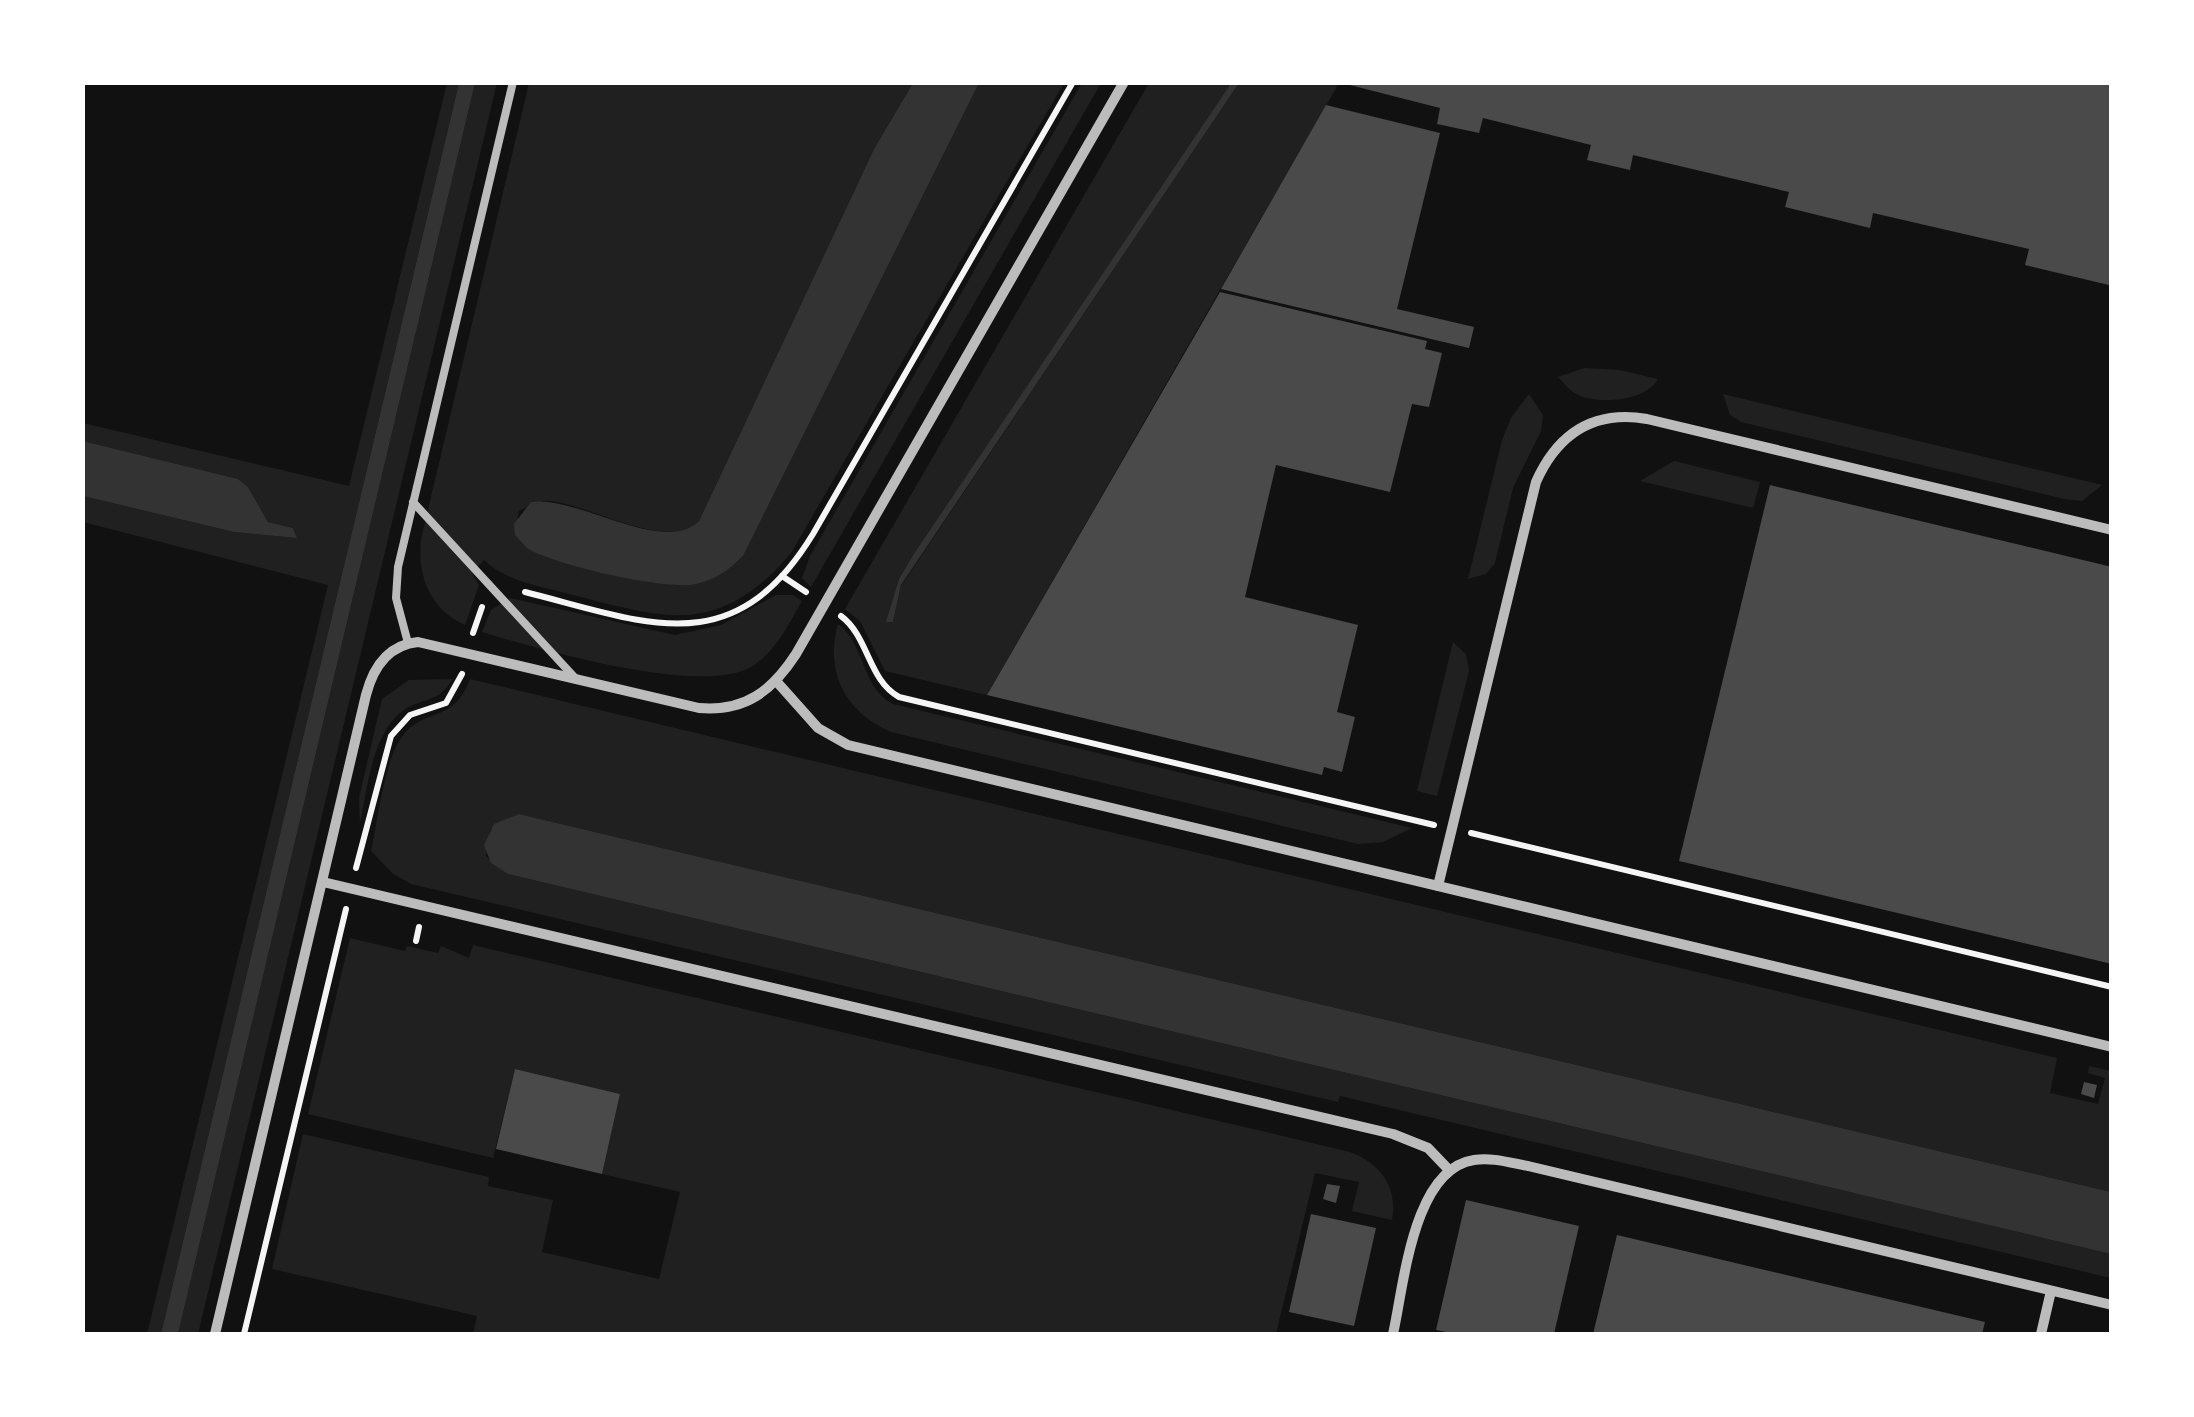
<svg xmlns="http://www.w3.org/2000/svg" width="2194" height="1417" font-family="Georgia,serif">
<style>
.green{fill:#202020}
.water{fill:#333}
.building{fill:#4a4a4a}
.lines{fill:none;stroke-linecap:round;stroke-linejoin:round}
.path{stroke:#f5f5f5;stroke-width:6}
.service{stroke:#bcbcbc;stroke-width:8}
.minor{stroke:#bcbcbc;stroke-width:10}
</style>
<rect width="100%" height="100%" fill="#111"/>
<g class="green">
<polygon points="447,83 459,83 161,1334 147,1334 328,585 83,522 83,496 234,532 297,538 293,528 268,522 248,487 238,479 83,441 83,423 349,486"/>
<polygon points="475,83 497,83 198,1334 178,1334"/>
<path d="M529,83H913L874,149L699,521C665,553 590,503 548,501C539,500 528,507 519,511L515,535C582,560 682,619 743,556L979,83H1064L791,553C718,639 664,618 569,594C539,586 507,582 484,560L472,573L479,585L465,625C430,609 417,576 421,539Z"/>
<polygon points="1082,83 1101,83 811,587 802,578 810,556"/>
<polygon points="1149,83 1232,83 913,555 899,579 887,622 893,622 901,586 1239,83 1339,83 987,695 885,671 860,621 845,609"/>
<path d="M1584,368L1620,370L1658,379C1646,400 1606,404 1583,397C1573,394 1565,385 1558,377Z"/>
<polygon points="1529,394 1543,415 1541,431 1513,488 1495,563 1486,574 1468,579 1502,440 1511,418"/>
<polygon points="1723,394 2102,485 2082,501 2064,499 1741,422 1730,415"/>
<polygon points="1674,461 1760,482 1753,508 1640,481"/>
<path d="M776,595H793L802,601C788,625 775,654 749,668C698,695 538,649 482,632L491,610L510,598L675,635L721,625Z"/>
<path d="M838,624C865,643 861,688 893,704L1412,828L1383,842L1358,844L891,732C846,713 824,672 838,624Z"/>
<polygon points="1453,642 1466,654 1469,671 1437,796 1417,791"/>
<path d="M452,679C440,704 420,697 401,712C371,737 368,788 360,823L359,798L382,699L409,680Z"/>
<path d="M470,679L2057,1058L2050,1093L2098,1104L2105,1078L2088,1073L2089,1066L2111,1071V1192L519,814L490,830L486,856L508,874L2111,1254V1278L1340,1096L1338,1102L411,884L392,873L371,851C378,821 384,760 402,737C424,706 453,725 470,679Z"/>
<path d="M350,938L405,951L407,946L438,953L441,946L469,958L473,945L1350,1152C1380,1163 1398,1187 1392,1220L1352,1211L1359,1182L1315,1173L1276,1334H473L477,1316L272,1269L303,1134L489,1177L488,1186L553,1200L542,1252L659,1279L680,1192L602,1174L620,1094L515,1069L493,1158L308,1114Z"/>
</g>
<g class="water">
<polygon points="1232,82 1239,83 901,585 893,622 886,622 899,579 913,555"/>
<polygon points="459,83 475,83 178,1334 161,1334"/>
<path d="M913,83H979L743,556C729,570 716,579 696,584C666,591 557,565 528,549L515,535L514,524L531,502C578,495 662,556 699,521L874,149Z"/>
<polygon points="83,441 238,479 248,487 268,522 293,528 297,538 234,532 83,496"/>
<polygon points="519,814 2111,1192 2111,1254 508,874 491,863 484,845 494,824"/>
</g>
<g class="building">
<polygon points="1338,82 2112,82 2109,285 2025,265 2029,249 1873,213 1870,228 1785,207 1789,192 1633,155 1630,170 1587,160 1591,145 1483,118 1479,133 1437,124 1440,108"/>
<polygon points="1326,105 1440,133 1397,309 1474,327 1469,348 1221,289"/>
<polygon points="1220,292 1427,341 1425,349 1442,353 1429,407 1412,404 1390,492 1276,465 1245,597 1358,625 1337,712 1355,717 1342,772 1324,767 1322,775 987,695"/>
<polygon points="1770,485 2112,567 2112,964 1679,861"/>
<polygon points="515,1069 620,1094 602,1174 496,1149"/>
<polygon points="2084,1082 2097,1085 2094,1098 2081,1094"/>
<polygon points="1327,1184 1340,1186 1336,1203 1323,1199"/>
<polygon points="1466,1200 1579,1226 1554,1334 1457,1334 1436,1330"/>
<polygon points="1311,1214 1376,1228 1354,1326 1289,1312"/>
<polygon points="1617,1235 1985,1322 1982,1334 1593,1334"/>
</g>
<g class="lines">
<g class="path">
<polyline points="782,576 806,592"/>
<path d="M525,592C645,622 733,665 813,534L1073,82"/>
<path d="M841,616C869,637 868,680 899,697L1434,825"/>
<polyline points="473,633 482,607"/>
<polyline points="1471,833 2112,987"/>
<polyline points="356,868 391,736 410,715 446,703 462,674"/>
<polyline points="416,941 419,927"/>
<polyline points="244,1334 346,909"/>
</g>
<g class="service">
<polyline points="413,502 576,679"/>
<polyline points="408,643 396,598 398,567 513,82"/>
</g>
<g class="minor">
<polyline points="777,682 818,728 848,745 2112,1047"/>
<polyline points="323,882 1393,1134 1428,1148 1449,1170"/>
<path d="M1438,886L1536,482C1558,433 1594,410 1647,419L2112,530"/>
<path d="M215,1334L366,695C373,668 388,645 418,642L699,708C745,712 772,691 796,654L1124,82"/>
<path d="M1393,1334C1404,1285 1413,1169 1474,1160C1492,1157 1511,1163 1528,1166L2112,1305"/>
<polyline points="2041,1334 2051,1291"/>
</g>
</g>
<rect width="2194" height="1417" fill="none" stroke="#ffffff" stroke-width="170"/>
</svg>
